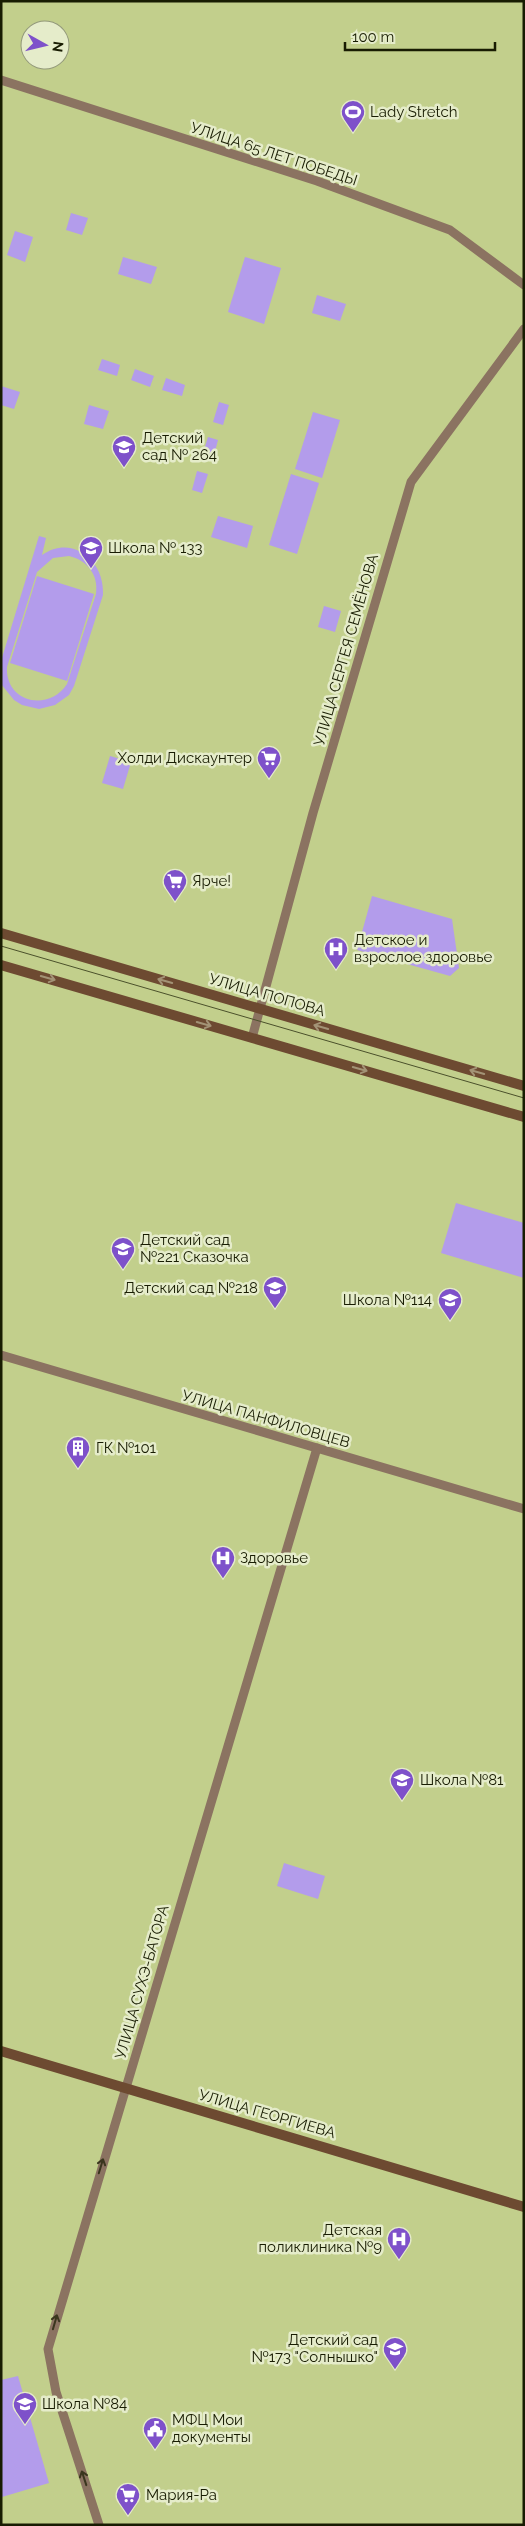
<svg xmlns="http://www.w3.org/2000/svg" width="525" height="2526" font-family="Raleway,sans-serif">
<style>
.green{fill:#b39ceb;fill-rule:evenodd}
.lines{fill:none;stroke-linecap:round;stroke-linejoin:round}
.street{stroke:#8b7361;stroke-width:9}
.secondary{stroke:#6d4a31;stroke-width:10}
.tram{stroke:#4b512b;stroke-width:1}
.oneway{stroke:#a39376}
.oneway2{stroke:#3a361e}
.labels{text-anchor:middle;stroke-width:5;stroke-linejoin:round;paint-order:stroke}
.poi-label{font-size:15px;fill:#181c02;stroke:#e5ecca;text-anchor:start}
.street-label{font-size:15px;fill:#181c02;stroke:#e5ecca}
</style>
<rect width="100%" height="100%" fill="#c2cf8c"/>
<g class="green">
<polygon points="71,213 88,218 82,235 66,230"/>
<polygon points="15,231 33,237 25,262 7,255"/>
<polygon points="123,257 157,267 151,284 118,274"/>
<polygon points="245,257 281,268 264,324 228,312"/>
<polygon points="317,295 346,304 340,321 312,313"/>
<polygon points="102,359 120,365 117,376 98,370"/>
<polygon points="135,369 154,376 150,387 131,380"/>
<polygon points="166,378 185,385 182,396 162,390"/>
<polygon points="1,386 20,392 14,409 1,405"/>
<polygon points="219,402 229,405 223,425 213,422"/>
<polygon points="89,405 109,411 103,429 84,424"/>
<polygon points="313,412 340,420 322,478 295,469"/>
<polygon points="208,437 218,440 213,459 202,456"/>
<polygon points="197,471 208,474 202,493 192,490"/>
<polygon points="291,474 319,483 297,554 269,545"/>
<polygon points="218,516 253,526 247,548 211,537"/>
<path d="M39,536L46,538L42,555C72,534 105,560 103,595L74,686L69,695L55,705L39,709L22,705L14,700L1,684V661ZM69,556C87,560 99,575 96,594L67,684C49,712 5,703 7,667L37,572L53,558Z"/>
<polygon points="37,576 94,594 67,681 10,663"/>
<polygon points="324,606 341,611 335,632 318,627"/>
<polygon points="110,756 131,762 123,789 102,783"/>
<polygon points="372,896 452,919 459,968 450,976 357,950"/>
<polygon points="456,1203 524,1223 524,1278 441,1253"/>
<polygon points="284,1863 325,1876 318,1899 277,1886"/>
<polygon points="18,2376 49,2483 2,2497 1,2380"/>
</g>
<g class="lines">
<g class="street">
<polyline points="1,80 317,181 450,230 524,285"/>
<polyline points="252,1038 313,813 411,482 524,329"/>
<polyline points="1,1355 524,1509"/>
<polyline points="99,2525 56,2392 48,2349 317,1448"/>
</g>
<g class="secondary">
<polyline points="1,933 524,1086"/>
<polyline points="1,965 524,1117"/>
<polyline points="1,2051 524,2207"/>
</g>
<polyline class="tram" points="1,946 524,1098"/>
</g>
<defs><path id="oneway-shaft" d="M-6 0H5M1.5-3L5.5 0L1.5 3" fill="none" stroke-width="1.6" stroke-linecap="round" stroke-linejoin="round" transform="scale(1.25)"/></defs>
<g class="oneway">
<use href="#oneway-shaft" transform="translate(48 978) rotate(16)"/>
<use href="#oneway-shaft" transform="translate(165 981) rotate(-164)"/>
<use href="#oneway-shaft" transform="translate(204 1024) rotate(16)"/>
<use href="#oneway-shaft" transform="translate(321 1027) rotate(-164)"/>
<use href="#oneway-shaft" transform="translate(360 1069) rotate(16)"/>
<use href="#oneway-shaft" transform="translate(477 1072) rotate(-164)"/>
</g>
<g class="oneway2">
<use href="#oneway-shaft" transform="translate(101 2166) rotate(-73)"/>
<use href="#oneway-shaft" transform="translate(55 2322) rotate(-74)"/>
<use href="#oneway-shaft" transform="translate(84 2478) rotate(-108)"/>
</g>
<defs>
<g id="stadium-pin" transform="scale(1.25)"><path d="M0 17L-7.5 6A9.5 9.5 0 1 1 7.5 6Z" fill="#7e51ca" stroke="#e5ecca"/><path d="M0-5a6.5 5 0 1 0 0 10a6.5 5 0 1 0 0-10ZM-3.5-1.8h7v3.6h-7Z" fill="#fff"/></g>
<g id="school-pin" transform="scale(1.25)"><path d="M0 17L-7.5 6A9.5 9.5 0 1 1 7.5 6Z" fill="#7e51ca" stroke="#e5ecca"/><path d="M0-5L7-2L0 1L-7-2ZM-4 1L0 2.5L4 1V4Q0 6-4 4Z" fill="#fff"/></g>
<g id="supermarket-pin" transform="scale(1.25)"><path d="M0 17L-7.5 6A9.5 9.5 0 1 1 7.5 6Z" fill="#7e51ca" stroke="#e5ecca"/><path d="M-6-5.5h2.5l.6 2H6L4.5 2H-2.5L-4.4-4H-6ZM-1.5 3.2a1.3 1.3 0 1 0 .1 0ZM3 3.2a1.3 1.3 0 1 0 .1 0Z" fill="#fff"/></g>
<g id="hospital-pin" transform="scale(1.25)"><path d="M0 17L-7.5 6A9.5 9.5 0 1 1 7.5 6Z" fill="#7e51ca" stroke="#e5ecca"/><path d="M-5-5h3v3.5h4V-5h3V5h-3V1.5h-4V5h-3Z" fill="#fff"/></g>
<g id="building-pin" transform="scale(1.25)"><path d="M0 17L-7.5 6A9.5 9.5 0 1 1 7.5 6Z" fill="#7e51ca" stroke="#e5ecca"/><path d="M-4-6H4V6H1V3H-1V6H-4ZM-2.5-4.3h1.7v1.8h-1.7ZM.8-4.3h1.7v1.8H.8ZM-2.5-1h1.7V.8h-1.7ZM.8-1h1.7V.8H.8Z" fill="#fff"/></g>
<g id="civic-pin" transform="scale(1.25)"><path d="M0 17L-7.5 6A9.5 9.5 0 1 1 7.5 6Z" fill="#7e51ca" stroke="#e5ecca"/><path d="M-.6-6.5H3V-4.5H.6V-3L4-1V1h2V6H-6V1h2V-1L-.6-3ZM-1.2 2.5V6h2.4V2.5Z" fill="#fff"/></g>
</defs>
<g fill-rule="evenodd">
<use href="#stadium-pin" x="353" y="112"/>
<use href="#school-pin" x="124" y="447"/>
<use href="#school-pin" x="91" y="548"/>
<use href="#supermarket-pin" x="269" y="758"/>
<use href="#supermarket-pin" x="175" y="881"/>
<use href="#hospital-pin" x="336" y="949"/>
<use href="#school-pin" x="123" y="1249"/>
<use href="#school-pin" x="275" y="1288"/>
<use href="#school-pin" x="450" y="1300"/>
<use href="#building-pin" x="78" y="1448"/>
<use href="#hospital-pin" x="223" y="1558"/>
<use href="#school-pin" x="402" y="1780"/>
<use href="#hospital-pin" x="399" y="2239"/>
<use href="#school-pin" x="395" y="2349"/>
<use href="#school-pin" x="25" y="2404"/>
<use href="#civic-pin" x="155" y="2429"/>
<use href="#supermarket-pin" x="128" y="2495"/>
</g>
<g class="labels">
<g class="poi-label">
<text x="370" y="117">Lady Stretch</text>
<text x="142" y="443">Детский<tspan x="142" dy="17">сад № 264</tspan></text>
<text x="108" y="553">Школа № 133</text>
<text x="252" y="763" text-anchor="end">Холди Дискаунтер</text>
<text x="192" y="886">Ярче!</text>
<text x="354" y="945">Детское и<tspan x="354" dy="17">взрослое здоровье</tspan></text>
<text x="140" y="1245">Детский сад<tspan x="140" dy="17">№221 Сказочка</tspan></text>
<text x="258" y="1293" text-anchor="end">Детский сад №218</text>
<text x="432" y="1305" text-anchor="end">Школа №114</text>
<text x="96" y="1453">ГК №101</text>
<text x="240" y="1563">Здоровье</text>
<text x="420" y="1785">Школа №81</text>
<text x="382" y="2235" text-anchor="end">Детская<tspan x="382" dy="17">поликлиника №9</tspan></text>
<text x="378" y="2345" text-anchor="end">Детский сад<tspan x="378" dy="17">№173 "Солнышко"</tspan></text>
<text x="42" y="2409">Школа №84</text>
<text x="172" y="2425">МФЦ Мои<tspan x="172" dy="17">документы</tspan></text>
<text x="146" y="2500">Мария-Ра</text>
</g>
<g class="street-label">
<text transform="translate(274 154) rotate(18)" y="5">УЛИЦА 65 ЛЕТ ПОБЕДЫ</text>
<text transform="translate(346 650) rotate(-74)" y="5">УЛИЦА СЕРГЕЯ СЕМЁНОВА</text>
<text transform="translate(267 995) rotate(16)" y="5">УЛИЦА ПОПОВА</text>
<text transform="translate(266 1419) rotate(16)" y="5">УЛИЦА ПАНФИЛОВЦЕВ</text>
<text transform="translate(142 1982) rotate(-74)" y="5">УЛИЦА СУХЭ-БАТОРА</text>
<text transform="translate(267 2114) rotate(16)" y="5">УЛИЦА ГЕОРГИЕВА</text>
</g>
</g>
<rect width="525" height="2526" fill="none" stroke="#181c02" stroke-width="5"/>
<g transform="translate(45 45) rotate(98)"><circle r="24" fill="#e5ecca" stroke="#93997a"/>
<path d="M0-4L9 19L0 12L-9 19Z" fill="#7e51ca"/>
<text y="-8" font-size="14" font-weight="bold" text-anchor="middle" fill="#181c02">N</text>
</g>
<path d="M345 42v8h150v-8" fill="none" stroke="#181c02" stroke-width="2.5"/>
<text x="352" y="42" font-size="15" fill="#181c02" stroke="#e5ecca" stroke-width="4" paint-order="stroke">100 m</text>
</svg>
